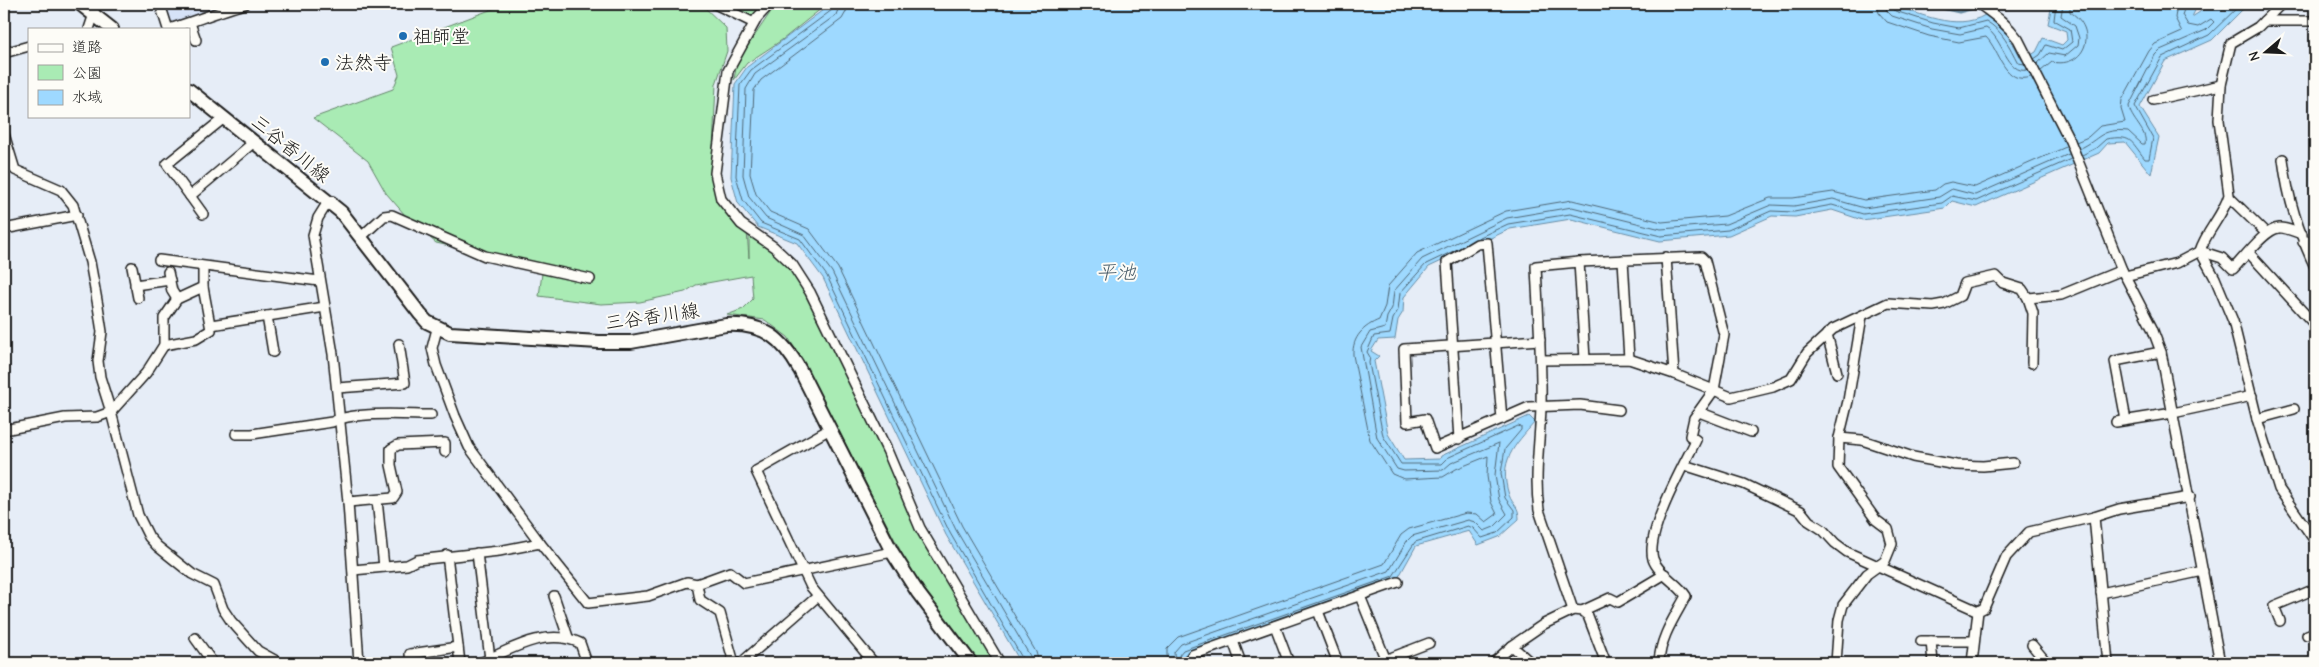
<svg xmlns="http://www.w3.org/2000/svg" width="2319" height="667" font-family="'Comic Neue','Klee One',sans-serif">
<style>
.built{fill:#d6e2f7}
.green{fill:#a9ebb4;stroke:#628468}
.water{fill:#9ed9ff;stroke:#6a8da4}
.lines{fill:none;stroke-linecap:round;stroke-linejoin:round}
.shore{stroke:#506877;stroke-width:1}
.stream{stroke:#6a8da4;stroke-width:3}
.minor-casing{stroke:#1c1c1c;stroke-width:12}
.secondary-casing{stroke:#1c1c1c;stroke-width:16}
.minor{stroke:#fdfcf7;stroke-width:9}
.secondary{stroke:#fdfcf7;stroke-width:12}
.poi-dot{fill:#1f6fb2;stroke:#fdfcf7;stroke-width:2}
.labels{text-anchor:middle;stroke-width:4;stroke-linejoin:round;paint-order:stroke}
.poi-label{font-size:19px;fill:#1c1c1c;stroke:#fdfcf7;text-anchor:start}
.street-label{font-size:19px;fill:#1c1c1c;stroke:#fdfcf7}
.water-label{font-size:20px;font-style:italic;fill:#4a5e6b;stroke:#fdfcf7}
</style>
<rect width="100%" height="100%" fill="#e6edf7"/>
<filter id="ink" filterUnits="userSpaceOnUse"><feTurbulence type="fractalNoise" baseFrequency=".02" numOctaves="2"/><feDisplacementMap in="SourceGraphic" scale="10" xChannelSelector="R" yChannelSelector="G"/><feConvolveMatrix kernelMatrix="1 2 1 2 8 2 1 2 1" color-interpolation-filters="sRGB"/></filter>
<g filter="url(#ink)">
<polygon class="built" points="163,4 233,4 169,24"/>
<g class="green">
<polygon points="506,4 701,4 726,28 727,51 716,84 713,149 715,187 747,231 749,258 749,231 791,265 808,293 885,451 916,524 997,663 977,663 917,583 809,373 788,337 765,320 727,315 743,309 753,299 751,275 696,285 685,292 640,302 601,304 539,296 543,266 436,243 411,222 386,193 368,161 313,118 393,89 399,75 391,47"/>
<polygon points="717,4 766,4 744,24"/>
<polygon points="776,4 827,4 782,40 747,63 734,80 737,62"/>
</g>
<path class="water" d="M831,4H1889C1919,13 1956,32 1985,15C2005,26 2012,41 2022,60L2036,52L2043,38L2062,45L2067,40L2066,31L2048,24L2052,4H2198L2192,17L2212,4H2248L2212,40L2165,61L2140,107L2159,137L2151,174L2125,142L2108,143L2099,153L1976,207L1952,201L1945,208L1862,220L1832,210L1795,217L1772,216L1729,235L1660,241L1571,219L1510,229L1429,267L1404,297L1403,312L1398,320L1395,339L1378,340L1371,351L1379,356L1374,361L1388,434L1404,460L1440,459L1441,456L1529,416L1535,422C1514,446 1498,461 1509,495C1513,506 1519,505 1519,519L1499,537L1478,545L1469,531L1416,546L1397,580L1184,655L1187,663H1021L946,535L823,278L797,243L758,227L738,203L731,177L735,84L747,67Z"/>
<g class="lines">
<g class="shore">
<polyline points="834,4 832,10 751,70 740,85 736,176 743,200 761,223 800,239 827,276 950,533 1025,663"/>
<polyline points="840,4 836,15 755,74 746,89 743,175 749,197 766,218 804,235 832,272 956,530 1030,656 1032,663"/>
<polyline points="848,4 846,12 842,19 761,80 754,90 750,174 756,194 770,212 809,229 838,268 962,526 1036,652 1039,663"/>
<path d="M1877,4L1879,13L1887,22L1929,36L1959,42L1986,37C2000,51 2004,86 2031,77"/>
<path d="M1885,4L1887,11L1892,16L1932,29L1960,34L1986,28C2003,38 2007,75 2027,70"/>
<path d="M1891,4L1895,11L1933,23L1959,28L1986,21C2003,31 2009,46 2018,63L2025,64"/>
<polyline points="2034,59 2040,55 2046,45 2062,50 2072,42 2070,29 2054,20 2056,4"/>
<polyline points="2037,64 2049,53 2065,56 2078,45 2079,38 2075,26 2061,16 2063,4"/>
<path d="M2041,71L2052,62C2086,69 2099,29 2070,12V4"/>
<polyline points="2076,142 2088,137 2100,126 2125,122 2121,109 2122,100 2149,51 2155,44 2182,32 2175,18 2177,4"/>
<path d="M2079,149C2101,139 2100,128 2128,131L2142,144H2145C2148,131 2130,119 2129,106L2155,55L2160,50L2206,30L2214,22L2211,19L2198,27L2188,25L2182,15L2186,4"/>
<path d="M2082,155L2096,148L2106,139C2132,135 2130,140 2145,159H2149L2153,138L2135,106L2162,57L2209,35L2241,4"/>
<polyline points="1478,238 1508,224 1570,214 1661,236 1728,230 1771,211 1794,212 1832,205 1863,214 1942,203 1952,196 1976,201 2071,159"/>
<path d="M1167,663V648L1178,637L1384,564L1401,535L1409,529L1466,513L1477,514L1486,522L1497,514L1491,502L1487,476L1488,456L1456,469L1443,477L1404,479L1392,474L1370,440L1353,355C1352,337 1364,326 1379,320L1385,306L1388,286L1417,253L1506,211L1572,200L1662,222L1725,216L1770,198H1793L1833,192L1864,200L1935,190L1943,184L1951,182L1975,187L2066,147"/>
<polyline points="1175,663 1174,652 1181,644 1389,571 1407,541 1412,536 1468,520 1475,522 1484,531 1494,527 1507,514 1499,500 1495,475 1499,443 1451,463 1443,470 1404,471 1397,469 1377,438 1361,347 1370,332 1385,328 1387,317 1392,308 1394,291 1422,259 1507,218 1572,207 1661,229 1726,224 1771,205 1794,206 1833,199 1864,208 1939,197 1952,189 1975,195 2069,154"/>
<polyline points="1182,663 1179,655 1183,650 1393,576 1415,542 1468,526 1473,528 1482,538 1497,533 1514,517 1514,510 1505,498 1501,473 1505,449 1521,430 1521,427 1518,426 1447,458 1441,464 1401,464 1383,436 1369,363 1370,357 1367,352 1374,336 1390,334 1393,319 1398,310 1400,293 1426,264 1464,246"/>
</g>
<polyline class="stream" points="1925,4 1959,12 1988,4"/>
<g class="minor-casing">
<g id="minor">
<polyline points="160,4 168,29"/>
<polyline points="715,4 754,23"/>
<polyline points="770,4 757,18 728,71 715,173 721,199 741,224 774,247 792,264 810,292 887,450 920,528 1000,663"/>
<path d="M1979,4C1994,15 2006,23 2018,39L2070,141L2122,270L2152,328L2161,352L2220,663"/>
<polyline points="2264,21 2315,21"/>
<polyline points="190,23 196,40"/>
<polyline points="89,29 94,14 94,4"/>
<path d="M169,29C195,21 219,11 245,4"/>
<polyline points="4,53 29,46"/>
<polyline points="2153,100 2221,85"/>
<polyline points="4,134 15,170 61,190 73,205 90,262 98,306 102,332 98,361 100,377 111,412 138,515 149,537 157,546 192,574 214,585 223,609 231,621 258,651 280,663"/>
<path d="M2283,159C2288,199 2298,231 2315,267"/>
<polyline points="190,196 254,142"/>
<polyline points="2229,197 2266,233"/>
<polyline points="332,201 328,202 318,218 313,235 333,354 348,502 359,663"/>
<polyline points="203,214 167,164 224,118"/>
<polyline points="4,229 77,215"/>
<polyline points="361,237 384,216 392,215 485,256 590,279"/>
<polyline points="2303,242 2315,240"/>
<polyline points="2200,251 2215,278 2233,321 2257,419 2279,489 2315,541"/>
<path d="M2200,251L2222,258L2233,269C2244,258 2265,229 2279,228C2285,227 2295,232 2302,234"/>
<polyline points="2249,253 2315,325"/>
<polyline points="1666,257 1674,374"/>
<polyline points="159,260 319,281"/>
<polyline points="1623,260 1629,359"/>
<polyline points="1579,262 1585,359"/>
<polyline points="132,267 138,298"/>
<polyline points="168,272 172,291 177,299"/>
<path d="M2125,276L2177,263L2200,251C2206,231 2223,216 2229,195L2219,120L2221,85L2231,43L2258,27L2281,4"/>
<polyline points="135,285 170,280"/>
<polyline points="2028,298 2033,313 2032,363"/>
<polyline points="267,316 273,352"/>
<polyline points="211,325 325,307"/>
<polyline points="437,329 432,348 436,365 455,416 469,447 540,543 588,603 648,596 687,582 697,584"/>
<polyline points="1827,334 1837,373"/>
<polyline points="1540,340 1404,349 1407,422 1425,419 1435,448 1529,407 1580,405 1619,410"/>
<polyline points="164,345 196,339 211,330 203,287 203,267"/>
<polyline points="1541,360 1629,359 1674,374 1731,397 1773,387 1791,379 1807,353 1833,329 1888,303 1933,306 1944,304 1960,296 1965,283 1996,276 2003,283 2022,289 2028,298 2061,295 2122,270"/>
<polyline points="337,388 405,383 399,344"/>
<polyline points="1699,412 1751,432"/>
<polyline points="2257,419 2294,409"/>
<polyline points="2126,420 2115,361 2161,352"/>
<polyline points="2116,422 2173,413 2252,396"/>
<polyline points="830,429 756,471 811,587 874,663"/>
<polyline points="4,430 65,418 97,417 111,412 146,373 164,345 164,318 177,299 203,287"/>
<path d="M236,434H252L332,422C353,411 406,415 431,415"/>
<polyline points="1839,438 1862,440 1913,457 1956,465 1983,466 2013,463"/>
<polyline points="1459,439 1447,262 1477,244 1487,243 1502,419"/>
<polyline points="1684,465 1744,484 1801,511 1809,521 1823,530 1835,543 1847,552 1978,611"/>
<polyline points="377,500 384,567"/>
<polyline points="348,502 393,498 397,492 391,465 391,449 398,445 445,443 445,452"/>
<polyline points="2094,517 2108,663"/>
<polyline points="477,553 490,659"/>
<polyline points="447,555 460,663"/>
<polyline points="353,570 407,565 417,560 499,551 540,543"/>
<polyline points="2101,593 2203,571"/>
<polyline points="554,596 568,637"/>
<polyline points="1360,596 1387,663"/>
<polyline points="1318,611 1338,663"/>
<polyline points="1582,611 1610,598 1618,602 1665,574"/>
<polyline points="2280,621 2274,606 2315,589"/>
<polyline points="1275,626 1289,663"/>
<polyline points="2307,635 2315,632"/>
<polyline points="195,638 213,663"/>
<polyline points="1233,641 1241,663"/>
<polyline points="1921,641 1974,641"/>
<polyline points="1931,641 1933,663"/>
<polyline points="2032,645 2047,663"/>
<polyline points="1512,646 1531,663"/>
<polyline points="1385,660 1429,643"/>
<polyline points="411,663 410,654 458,647"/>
<path d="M480,663C511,649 546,627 580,643L587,663"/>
<polyline points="734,663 720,613 700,600 697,584 730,572 744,583 892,552"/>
<polyline points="741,663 818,596"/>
<polyline points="1190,663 1189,660 1192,655 1398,582"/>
<polyline points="1493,663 1512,646 1544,624 1573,610"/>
<path d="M1606,663L1588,616L1582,611L1573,610L1539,510C1534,475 1540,441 1541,407C1542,360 1538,313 1536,266L1579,262L1701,257L1705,261L1724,335L1714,390L1694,418L1690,436L1696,440C1684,465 1645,533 1653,559C1658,574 1678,583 1686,596C1674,618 1660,638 1659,663"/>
<polyline points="1836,663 1839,620 1843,605 1867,574 1885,561 1892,544 1888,529 1876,520 1838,467 1839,438 1848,401 1862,316"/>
<polyline points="1972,663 1978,611 1984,608 2006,557 2029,532 2094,517 2119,509 2190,497"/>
</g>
</g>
<g class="secondary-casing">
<g id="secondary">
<polyline points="80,4 112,29"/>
<path d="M189,90L341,212L420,314L427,322L450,333L599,342H631L726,325C764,323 782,338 800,370L892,552L918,593L971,663"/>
</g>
</g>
<use href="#minor" class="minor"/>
<use href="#secondary" class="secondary"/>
</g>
</g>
<g class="poi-dot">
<circle cx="403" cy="36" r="5"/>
<circle cx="325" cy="62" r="5"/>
</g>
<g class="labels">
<g class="poi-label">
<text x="413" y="43">祖師堂</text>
<text x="335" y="69">法然寺</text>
</g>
<g class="street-label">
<text transform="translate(291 148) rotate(39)" y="7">三谷香川線</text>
<text transform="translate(652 316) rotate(-8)" y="7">三谷香川線</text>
</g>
<g class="water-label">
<text x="1116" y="279">平池</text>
</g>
</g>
<rect width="2319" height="667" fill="none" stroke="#fdfcf7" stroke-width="20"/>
<rect x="10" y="10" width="2299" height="647" fill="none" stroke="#1c1c1c" stroke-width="2" filter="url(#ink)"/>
<rect x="28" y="28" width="162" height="90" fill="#fdfcf7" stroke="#a3a29f"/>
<rect x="38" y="44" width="25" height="8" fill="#fdfcf7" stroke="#a3a29f"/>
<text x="72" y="52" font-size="15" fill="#1c1c1c">道路</text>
<rect x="38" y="65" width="25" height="15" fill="#a9ebb4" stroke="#a3a29f"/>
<text x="72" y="78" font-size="15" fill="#1c1c1c">公園</text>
<rect x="38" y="90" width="25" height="15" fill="#9ed9ff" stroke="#a3a29f"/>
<text x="72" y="102" font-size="15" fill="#1c1c1c">水域</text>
<g transform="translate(2266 52) rotate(251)" stroke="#fdfcf7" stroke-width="4" paint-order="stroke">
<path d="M0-4L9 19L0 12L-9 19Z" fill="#1c1c1c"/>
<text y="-8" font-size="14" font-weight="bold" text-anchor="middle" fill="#1c1c1c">N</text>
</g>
</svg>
